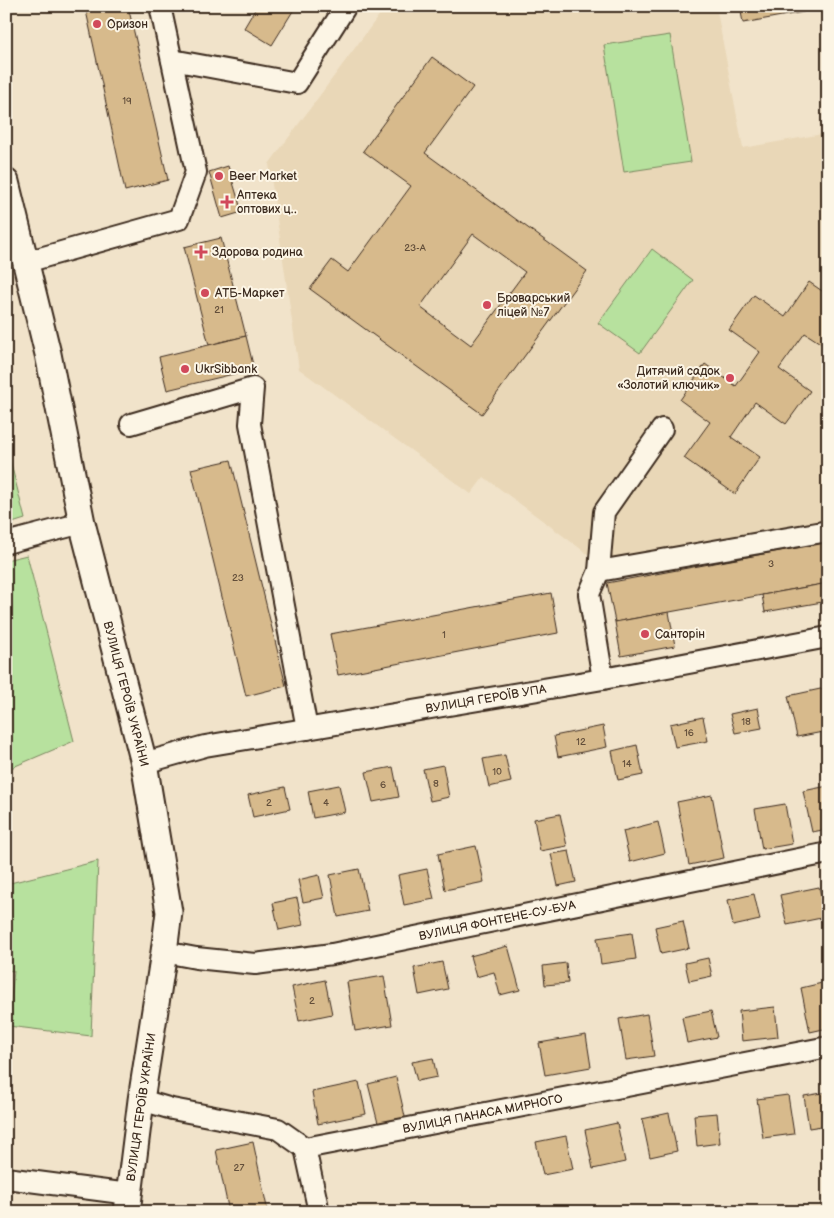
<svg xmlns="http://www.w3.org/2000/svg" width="834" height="1218" font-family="'Balsamiq Sans',sans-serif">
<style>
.built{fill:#e9d7b7}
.green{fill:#b7e19e;stroke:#79865e}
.building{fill:#d7ba8c;stroke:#3b2a1e;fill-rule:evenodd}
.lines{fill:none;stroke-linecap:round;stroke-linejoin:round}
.minor-casing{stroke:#3b2a1e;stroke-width:24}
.major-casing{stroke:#3b2a1e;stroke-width:29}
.minor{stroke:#fcf5e5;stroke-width:20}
.major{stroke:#fcf5e5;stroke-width:25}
.poi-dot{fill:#d1495b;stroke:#fcf5e5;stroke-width:2}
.labels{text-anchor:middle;stroke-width:4;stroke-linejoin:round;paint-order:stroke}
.number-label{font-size:10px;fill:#624e3a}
.poi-label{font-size:12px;fill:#3b2a1e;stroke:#fcf5e5;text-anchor:start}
.street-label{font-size:12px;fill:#3b2a1e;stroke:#fcf5e5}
</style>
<rect width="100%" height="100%" fill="#f1e3ca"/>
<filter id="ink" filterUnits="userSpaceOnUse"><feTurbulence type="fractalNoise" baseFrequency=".02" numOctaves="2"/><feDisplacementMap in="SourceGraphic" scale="10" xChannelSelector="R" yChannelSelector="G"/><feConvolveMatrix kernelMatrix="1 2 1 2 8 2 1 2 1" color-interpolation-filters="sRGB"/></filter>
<g filter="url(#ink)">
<polygon class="built" points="386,6 716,6 743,148 828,133 828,521 608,561 593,558 484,477 471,494 299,369 269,164"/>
<g class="green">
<polygon points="670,35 691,162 624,172 604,45"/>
<polygon points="652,249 693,280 640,353 598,323"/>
<polygon points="6,444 25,519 6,525"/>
<polygon points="27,555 74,741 6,770 6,560"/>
<polygon points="98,861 91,1036 8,1026 14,971 6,970 6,884"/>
</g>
<g class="building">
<polygon points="85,6 128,6 168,180 125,191"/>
<polygon points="257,6 296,6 272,45 244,28"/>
<polygon points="740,6 803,6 804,12 743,23"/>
<path d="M432,57L473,87L425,153L587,271L482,414L310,289L332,260L348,272L411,186L363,151ZM473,234L525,272L471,345L420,307Z"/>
<polygon points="228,166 242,212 222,218 209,172"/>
<polygon points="221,238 246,336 209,345 184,247"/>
<polygon points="809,282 828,295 828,348 805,333 779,369 810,391 786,424 755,402 731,437 760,457 735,494 684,458 710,422 680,400 705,364 736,386 760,352 729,330 754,295 785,317"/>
<polygon points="246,336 254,369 167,390 159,357"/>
<polygon points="231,460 286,686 246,696 191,469"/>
<polygon points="828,542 828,583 615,622 607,583"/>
<polygon points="828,583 828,601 765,612 762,595"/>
<polygon points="551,593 558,633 338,675 330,634"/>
<polygon points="669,612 675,646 621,656 615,622"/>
<polygon points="825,688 828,701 828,731 797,737 788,696"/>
<polygon points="758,708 762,728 735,733 730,714"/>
<polygon points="703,717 708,741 675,747 670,724"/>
<polygon points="603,726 607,747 558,757 554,736"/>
<polygon points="637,745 643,775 618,780 612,751"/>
<polygon points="505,755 511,782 489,787 483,759"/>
<polygon points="443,765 449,797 430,801 423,769"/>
<polygon points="393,767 399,797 373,802 366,772"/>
<polygon points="339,785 345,812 313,818 308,791"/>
<polygon points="828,786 828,829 812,832 803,791"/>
<polygon points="285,787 290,809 253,817 248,795"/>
<polygon points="712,795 724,858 689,865 677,802"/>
<polygon points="785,804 792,844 762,849 755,809"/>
<polygon points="560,814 567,846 540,851 534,819"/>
<polygon points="658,822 665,853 630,862 623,831"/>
<polygon points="476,846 484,882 445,890 438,854"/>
<polygon points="569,851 576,882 558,886 551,854"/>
<polygon points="359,869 368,911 338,917 330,875"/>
<polygon points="427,869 434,899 404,905 398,875"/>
<polygon points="319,875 324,898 303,902 298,880"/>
<polygon points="819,887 826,917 787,925 780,895"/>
<polygon points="754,894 760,920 733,926 728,900"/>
<polygon points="297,898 303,925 279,930 273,903"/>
<polygon points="683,921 689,948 661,954 655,927"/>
<polygon points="632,933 636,959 601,964 597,938"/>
<polygon points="508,946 520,990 500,995 494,972 476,977 470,956"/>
<polygon points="708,958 712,976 689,981 685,963"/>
<polygon points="442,962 448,989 419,995 414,968"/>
<polygon points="566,963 568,983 545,985 543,966"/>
<polygon points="384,976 392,1025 355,1031 347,982"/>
<polygon points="325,980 332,1014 299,1021 292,987"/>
<polygon points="822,983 828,1010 828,1028 810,1032 801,988"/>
<polygon points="775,1007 778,1037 742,1041 739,1011"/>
<polygon points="711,1011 717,1037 687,1043 682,1017"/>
<polygon points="647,1014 654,1056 626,1060 619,1019"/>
<polygon points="586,1035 591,1067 545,1075 539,1043"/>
<polygon points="433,1058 437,1077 417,1081 412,1062"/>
<polygon points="396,1077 406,1121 379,1127 368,1084"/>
<polygon points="359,1082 366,1114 318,1124 312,1092"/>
<polygon points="828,1092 828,1125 809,1128 804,1096"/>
<polygon points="788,1095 794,1134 763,1138 757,1099"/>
<polygon points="669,1113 677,1151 650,1157 642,1119"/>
<polygon points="717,1113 720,1143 697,1146 694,1115"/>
<polygon points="617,1123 625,1162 593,1169 585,1130"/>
<polygon points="566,1136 573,1169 543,1175 536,1142"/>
<polygon points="253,1142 268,1212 229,1212 216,1150"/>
</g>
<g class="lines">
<g class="minor-casing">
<g id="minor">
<polyline points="172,60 297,83 346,6"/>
<polyline points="26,262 179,219 196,172 160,6"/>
<polyline points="131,424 253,388 250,424 307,729"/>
<polyline points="6,543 82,523"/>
<polyline points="599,571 828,531"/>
<polyline points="603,679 589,594 599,571 604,512 662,429"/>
<path id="s1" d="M144,763L205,746L603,679L828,637"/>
<path id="s2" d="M164,952L196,958L255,964L332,954L828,853"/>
<path id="s3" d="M141,1100L172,1109L278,1129L305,1148L828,1047"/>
<polyline points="305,1148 319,1212"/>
<polyline points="6,1178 129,1194"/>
</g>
</g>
<g class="major-casing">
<g id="major">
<path id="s4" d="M6,182L48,354L82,523L144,763L169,912L164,952L141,1100L127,1212"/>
</g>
</g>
<use href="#minor" class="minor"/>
<use href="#major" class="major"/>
</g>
</g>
<g class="poi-dot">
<circle cx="97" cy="24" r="5"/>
<circle cx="219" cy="176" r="5"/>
<path d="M224.5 194.5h5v5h5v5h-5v5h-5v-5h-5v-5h5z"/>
<path d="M198.5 244.5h5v5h5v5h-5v5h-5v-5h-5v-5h5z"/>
<circle cx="205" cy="293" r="5"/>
<circle cx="487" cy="305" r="5"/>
<circle cx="185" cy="369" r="5"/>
<circle cx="730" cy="378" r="5"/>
<circle cx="645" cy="634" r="5"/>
</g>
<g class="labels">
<g class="number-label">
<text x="127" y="104">19</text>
<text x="415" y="251">23-А</text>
<text x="219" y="313">21</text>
<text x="771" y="567">3</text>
<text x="238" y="581">23</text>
<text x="444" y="638">1</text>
<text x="746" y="725">18</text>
<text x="689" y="736">16</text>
<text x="581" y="745">12</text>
<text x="627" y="767">14</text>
<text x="497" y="775">10</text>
<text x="436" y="787">8</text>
<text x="383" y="788">6</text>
<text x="269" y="806">2</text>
<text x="326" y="806">4</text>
<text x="312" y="1004">2</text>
<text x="239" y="1171">27</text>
</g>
<g class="poi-label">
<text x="107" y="28">Оризон</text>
<text x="229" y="180">Beer Market</text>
<text x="237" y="199">Аптека<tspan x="237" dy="14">оптових ц‥</tspan></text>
<text x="212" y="256">Здорова родина</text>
<text x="215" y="297">АТБ-Маркет</text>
<text x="497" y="302">Броварський<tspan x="497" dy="14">ліцей №7</tspan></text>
<text x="195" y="373">UkrSibbank</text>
<text x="720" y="375" text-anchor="end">Дитячий садок<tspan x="720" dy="14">«Золотий ключик»</tspan></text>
<text x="655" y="638">Санторін</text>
</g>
<g class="street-label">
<text dy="4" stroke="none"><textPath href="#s4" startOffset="526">ВУЛИЦЯ ГЕРОЇВ УКРАЇНИ</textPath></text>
<text dy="4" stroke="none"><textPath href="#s1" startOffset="348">ВУЛИЦЯ ГЕРОЇВ УПА</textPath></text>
<text dy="4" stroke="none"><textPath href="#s2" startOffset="338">ВУЛИЦЯ ФОНТЕНЕ-СУ-БУА</textPath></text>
<text transform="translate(141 1107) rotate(-82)" y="4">ВУЛИЦЯ ГЕРОЇВ УКРАЇНИ</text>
<text dy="4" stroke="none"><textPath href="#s3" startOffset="354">ВУЛИЦЯ ПАНАСА МИРНОГО</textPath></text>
</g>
</g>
<rect width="834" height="1218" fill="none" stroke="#fcf5e5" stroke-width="25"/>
<rect x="12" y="12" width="809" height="1193" fill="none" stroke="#3b2a1e" stroke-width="2" filter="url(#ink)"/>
</svg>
